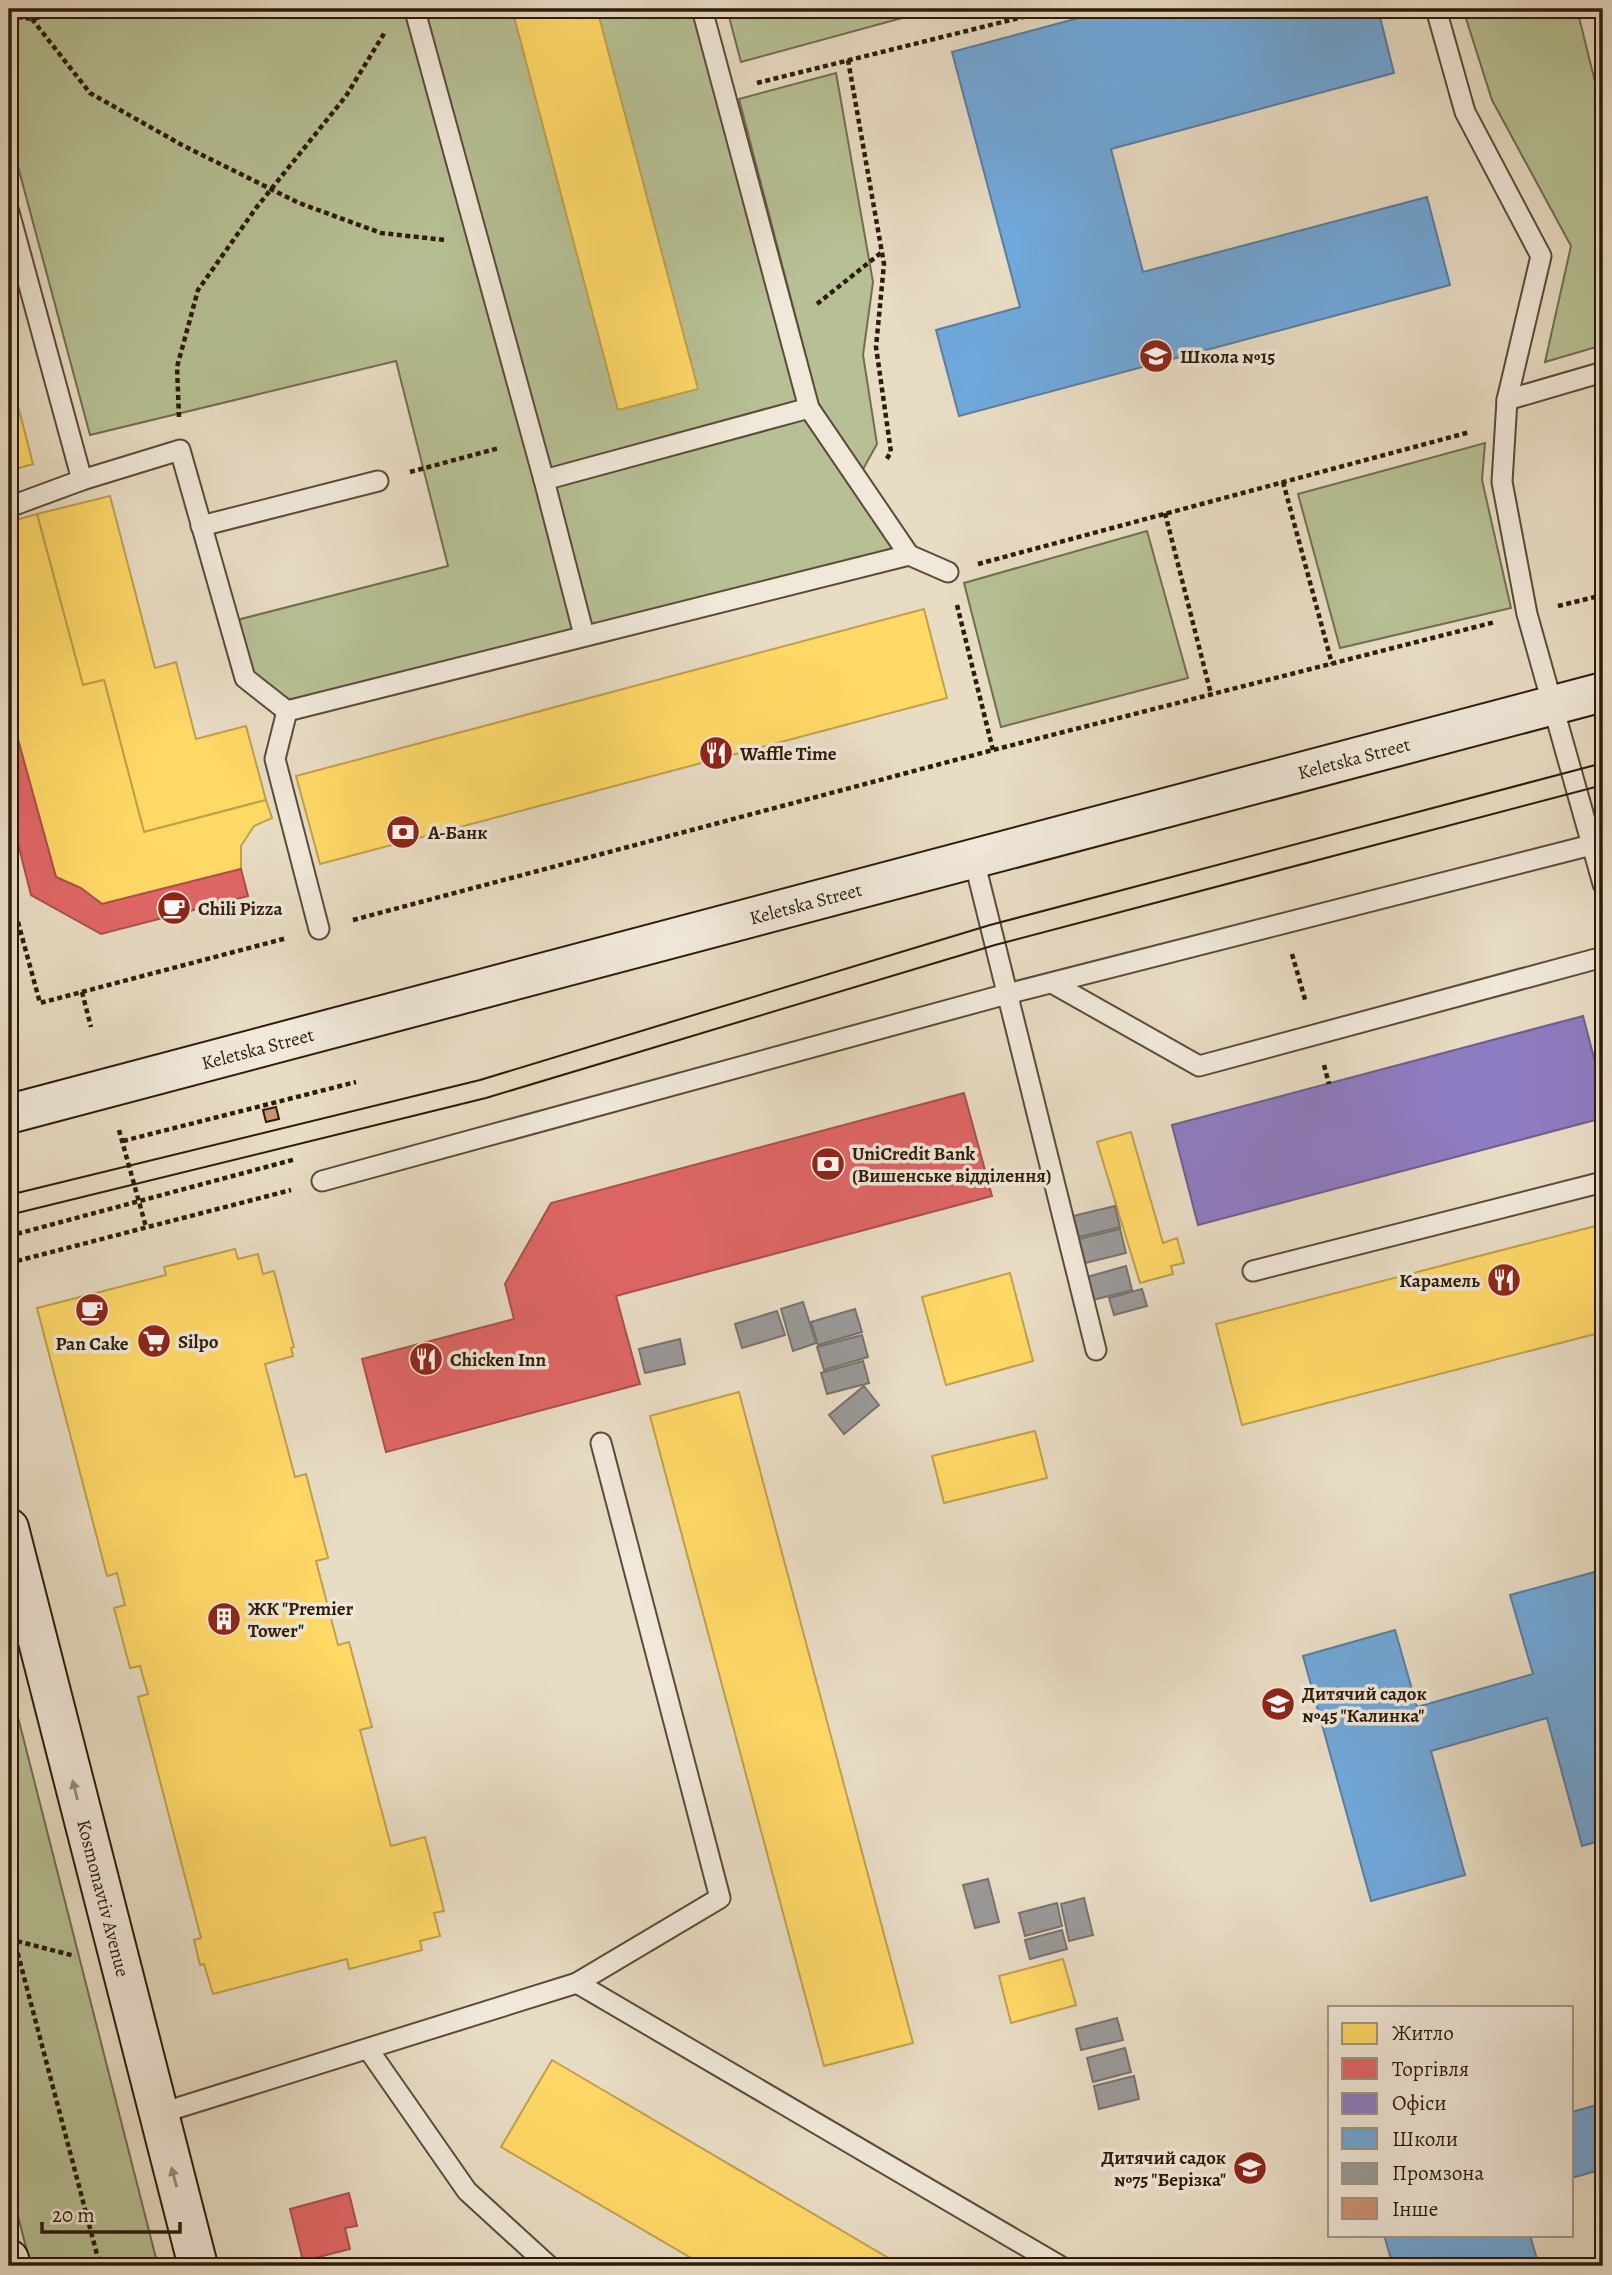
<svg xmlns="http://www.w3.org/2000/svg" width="1612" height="2275" font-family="Alegreya,serif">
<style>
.green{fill:#b6c094;stroke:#726e50;stroke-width:2}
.homes{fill:#ffd966;stroke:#c0a04b;stroke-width:2}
.shops{fill:#e06666;stroke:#aa504b;stroke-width:2}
.offices{fill:#8e7cc3;stroke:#715f8c;stroke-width:2}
.schools{fill:#6fa8dc;stroke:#5b7e9d;stroke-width:2}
.industry{fill:#999;stroke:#79736e;stroke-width:2}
.building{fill:#cc9373;stroke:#2d1b0b;stroke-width:2}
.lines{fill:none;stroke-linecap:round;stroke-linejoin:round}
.lane-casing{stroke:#5c4b39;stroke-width:23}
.secondary-casing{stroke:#2d1b0b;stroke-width:42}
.path{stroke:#2d1b0b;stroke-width:4.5;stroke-dasharray:5 3.5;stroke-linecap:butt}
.lane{stroke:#f0e8d9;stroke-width:19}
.secondary{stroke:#f0e8d9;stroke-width:38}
.tram{stroke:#2d1b0b;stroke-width:2}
.oneway{fill:#988c7c}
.labels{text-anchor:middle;stroke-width:7;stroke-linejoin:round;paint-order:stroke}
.poi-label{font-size:19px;font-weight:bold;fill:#2d1b0b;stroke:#f0e8d9;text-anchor:start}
.street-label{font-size:19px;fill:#2d1b0b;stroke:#f0e8d9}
</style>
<rect width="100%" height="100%" fill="#e8dcc4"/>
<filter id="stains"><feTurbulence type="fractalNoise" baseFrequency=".00286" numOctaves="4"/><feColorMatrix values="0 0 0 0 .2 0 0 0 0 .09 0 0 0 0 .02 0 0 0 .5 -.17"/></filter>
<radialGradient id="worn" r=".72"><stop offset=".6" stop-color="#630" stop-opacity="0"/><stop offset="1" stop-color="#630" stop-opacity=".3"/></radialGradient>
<g class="green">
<polygon points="9,9 702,9 809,408 909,555 287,711 245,678 229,622 448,566 396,361 90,435 9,133"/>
<polygon points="727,9 935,9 741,62"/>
<polygon points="1463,9 1577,9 1603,114 1603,345 1545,362 1571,246 1492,100"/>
<polygon points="836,73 873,282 863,355 877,444 862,471 818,403 739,99"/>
<polygon points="1485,443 1482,480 1511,608 1340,648 1298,494"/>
<polygon points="1147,531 1188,678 1001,727 964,583"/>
<polygon points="9,1682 158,2266 31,2266 9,2182"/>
</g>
<g class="homes">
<polygon points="512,9 597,9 698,389 618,410"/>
<polygon points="9,371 33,464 9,471"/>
<polygon points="110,496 155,668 176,662 196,739 246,726 266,800 144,832 104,680 83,685 37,514"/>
<polygon points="37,514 83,685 104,680 144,832 266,800 272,818 254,826 241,846 241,869 102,904 81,888 56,877 9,707 9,522"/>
<polygon points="924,609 947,698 320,864 296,776"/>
<polygon points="1131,1132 1163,1243 1177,1238 1184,1263 1171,1266 1173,1274 1140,1283 1097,1142"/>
<polygon points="1603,1224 1603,1332 1242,1425 1216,1324"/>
<polygon points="235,1249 238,1259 258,1254 263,1274 274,1271 294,1347 291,1348 293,1356 265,1364 295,1477 306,1474 328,1558 316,1561 338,1645 349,1642 372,1727 360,1730 391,1846 425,1837 444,1911 434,1913 440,1936 420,1941 422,1950 349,1969 347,1959 213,1994 204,1964 200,1965 194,1940 201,1938 138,1697 148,1694 140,1666 130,1668 114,1608 125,1605 117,1573 107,1576 37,1308 166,1275 164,1267"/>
<polygon points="1010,1273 1033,1361 946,1385 922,1297"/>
<polygon points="739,1392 913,2043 824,2066 650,1416"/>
<polygon points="1035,1431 1047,1478 944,1503 932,1456"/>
<polygon points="1063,1959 1076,2005 1011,2023 999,1976"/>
<polygon points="552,2060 902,2266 705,2266 501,2147"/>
</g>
<g class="shops">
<polygon points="1603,430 1603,457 1597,432"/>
<polygon points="9,707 56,877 81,888 102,904 241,869 248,896 101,934 31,895 9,808"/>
<polygon points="964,1093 992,1196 616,1296 640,1384 386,1452 362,1359 514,1319 505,1284 551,1203"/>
<polygon points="349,2193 357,2226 345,2228 350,2249 303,2261 290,2209"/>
</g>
<polygon class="offices" points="1583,1016 1603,1092 1603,1118 1198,1225 1172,1125"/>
<g class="schools">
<polygon points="1112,9 1378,9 1394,73 1111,149 1143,272 1427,197 1450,285 959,416 936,330 1020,307 952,52"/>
<polygon points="1598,1571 1603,1591 1603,1840 1582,1846 1547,1718 1431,1751 1465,1875 1371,1901 1303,1656 1395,1630 1417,1707 1533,1674 1510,1595"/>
<polygon points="1603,2103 1603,2169 1572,2178 1572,2112"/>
<polygon points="1384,2235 1530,2235 1539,2266 1393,2266"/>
</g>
<g class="industry">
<polygon points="1115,1206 1120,1227 1079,1237 1073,1216"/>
<polygon points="1120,1229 1126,1253 1085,1263 1079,1239"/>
<polygon points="1126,1266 1132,1290 1093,1300 1087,1277"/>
<polygon points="1142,1289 1147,1306 1114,1315 1109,1298"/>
<polygon points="803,1302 816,1343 793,1351 781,1309"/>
<polygon points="855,1309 862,1332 818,1345 811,1322"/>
<polygon points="777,1311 785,1335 742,1348 735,1324"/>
<polygon points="862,1335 868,1357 824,1370 817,1347"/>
<polygon points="680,1339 685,1364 645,1373 639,1349"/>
<polygon points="863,1361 869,1383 827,1394 821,1373"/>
<polygon points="864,1386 879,1405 844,1434 829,1415"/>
<polygon points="988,1879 999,1922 975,1928 963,1885"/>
<polygon points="1084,1898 1093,1935 1069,1941 1061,1904"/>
<polygon points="1057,1903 1062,1926 1025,1936 1019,1913"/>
<polygon points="1062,1930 1067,1949 1030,1959 1025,1940"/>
<polygon points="1117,2018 1123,2040 1081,2050 1076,2029"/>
<polygon points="1125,2048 1131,2072 1093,2082 1087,2058"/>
<polygon points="1134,2076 1139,2099 1099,2109 1094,2086"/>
</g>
<polygon class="building" points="276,1107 279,1119 266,1122 263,1110"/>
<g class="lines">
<g class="lane-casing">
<g id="lane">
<polyline points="702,9 809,408 909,555 948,572"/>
<polyline points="1436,9 1465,112 1541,256 1507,400 1502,482 1527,614 1603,884"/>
<polyline points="415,11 544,480"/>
<polyline points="9,212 82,480 180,450 245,678 287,711 909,555"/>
<polyline points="1507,400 1603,372"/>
<polyline points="9,507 82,480"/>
<polyline points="201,526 378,481"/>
<polyline points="584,635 544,480 809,408"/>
<polyline points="287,711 275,759 319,929"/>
<polyline points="974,860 1096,1350"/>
<polyline points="1052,983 1199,1066 1603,957"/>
<polyline points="322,1181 1007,994 1603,842"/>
<polyline points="1253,1271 1603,1182"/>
<polyline points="577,1983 720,1898 601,1443"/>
<polyline points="368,2049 467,2191 549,2266"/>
<polyline points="158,2114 577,1983 1060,2266"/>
</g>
</g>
<g class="secondary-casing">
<g id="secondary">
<path id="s1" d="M9,1114L1603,692"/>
<path id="s2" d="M9,1528L198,2266"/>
<polyline points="9,2259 11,2266"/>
</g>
</g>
<g class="path">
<polyline points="9,16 32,19 73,9"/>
<polyline points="32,19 90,93 182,145 299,203 381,233 445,240"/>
<polyline points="848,60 884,264 876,347 891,452 886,460"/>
<polyline points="757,83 1055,9"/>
<polyline points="817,304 882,252"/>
<polyline points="179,417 177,367 198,290 256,208 346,96 385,32"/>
<polyline points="410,472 499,448"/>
<polyline points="1283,482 1332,664"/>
<polyline points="1165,513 1211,694"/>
<polyline points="978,564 1470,432"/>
<polyline points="957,605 993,750"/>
<polyline points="1558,606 1603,595"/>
<polyline points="9,889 40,1003 287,938"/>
<polyline points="353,920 993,750 1495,622"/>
<polyline points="1292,954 1306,1003"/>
<polyline points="82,992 91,1027"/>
<polyline points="1324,1065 1329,1084"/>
<polyline points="119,1130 146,1227"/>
<polyline points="123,1141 356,1082"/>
<polyline points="9,1236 296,1159"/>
<polyline points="9,1263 291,1190"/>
<polyline points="9,1920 100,2266"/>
<polyline points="9,1939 75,1956"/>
</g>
<use href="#lane" class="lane"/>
<use href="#secondary" class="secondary"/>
<g class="tram">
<polyline points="9,1195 480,1080 990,925 1603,763"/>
<polyline points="9,1215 486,1098 995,945 1603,785"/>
</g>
</g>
<defs><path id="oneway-solid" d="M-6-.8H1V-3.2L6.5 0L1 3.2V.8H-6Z" transform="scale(1.75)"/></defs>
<g class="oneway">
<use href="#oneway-solid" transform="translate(75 1790) rotate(-104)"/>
<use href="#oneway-solid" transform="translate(174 2177) rotate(-105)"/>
</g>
<defs>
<g id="school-disc" transform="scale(1.75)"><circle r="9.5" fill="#8f2418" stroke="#f0e8d9"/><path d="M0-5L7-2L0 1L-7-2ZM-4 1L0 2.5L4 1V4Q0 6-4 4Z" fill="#fff"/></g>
<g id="restaurant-disc" transform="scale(1.75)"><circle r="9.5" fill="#8f2418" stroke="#f0e8d9"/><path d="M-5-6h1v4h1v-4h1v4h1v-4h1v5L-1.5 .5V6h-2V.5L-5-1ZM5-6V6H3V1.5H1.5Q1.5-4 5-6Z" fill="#fff"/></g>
<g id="bank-disc" transform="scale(1.75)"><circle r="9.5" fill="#8f2418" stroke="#f0e8d9"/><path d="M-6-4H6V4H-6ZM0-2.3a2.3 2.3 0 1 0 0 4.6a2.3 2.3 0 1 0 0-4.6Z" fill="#fff"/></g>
<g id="cafe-disc" transform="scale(1.75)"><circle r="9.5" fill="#8f2418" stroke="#f0e8d9"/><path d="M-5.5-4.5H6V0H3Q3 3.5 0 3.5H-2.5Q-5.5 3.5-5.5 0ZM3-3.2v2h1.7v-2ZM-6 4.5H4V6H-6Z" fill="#fff"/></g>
<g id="supermarket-disc" transform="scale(1.75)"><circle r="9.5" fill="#8f2418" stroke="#f0e8d9"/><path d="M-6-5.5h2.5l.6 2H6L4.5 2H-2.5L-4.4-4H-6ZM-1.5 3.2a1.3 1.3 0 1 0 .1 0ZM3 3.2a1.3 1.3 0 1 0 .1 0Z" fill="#fff"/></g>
<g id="building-disc" transform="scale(1.75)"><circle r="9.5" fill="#8f2418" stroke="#f0e8d9"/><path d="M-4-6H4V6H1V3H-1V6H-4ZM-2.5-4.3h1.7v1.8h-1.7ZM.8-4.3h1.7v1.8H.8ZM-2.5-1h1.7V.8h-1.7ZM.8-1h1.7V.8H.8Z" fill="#fff"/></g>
</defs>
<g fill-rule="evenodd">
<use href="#school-disc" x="1156" y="356"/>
<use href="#restaurant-disc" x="716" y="753"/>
<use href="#bank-disc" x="403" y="832"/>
<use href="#cafe-disc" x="174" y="908"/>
<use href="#bank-disc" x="828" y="1164"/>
<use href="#restaurant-disc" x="1504" y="1280"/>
<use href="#cafe-disc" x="92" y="1310"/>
<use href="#supermarket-disc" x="154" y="1341"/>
<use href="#restaurant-disc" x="426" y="1359"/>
<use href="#building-disc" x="224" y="1619"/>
<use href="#school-disc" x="1278" y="1704"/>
<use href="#school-disc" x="1250" y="2168"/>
</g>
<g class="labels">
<g class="poi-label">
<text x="1180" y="363">Школа №15</text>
<text x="740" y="760">Waffle Time</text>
<text x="428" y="839">А-Банк</text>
<text x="198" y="915">Chili Pizza</text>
<text x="852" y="1160">UniCredit Bank<tspan x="852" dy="22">(Вишенське відділення)</tspan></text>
<text x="1480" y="1287" text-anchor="end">Карамель</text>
<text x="178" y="1348">Silpo</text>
<text x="92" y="1350" text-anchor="middle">Pan Cake</text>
<text x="450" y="1366">Chicken Inn</text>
<text x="248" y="1615">ЖК "Premier<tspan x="248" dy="22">Tower"</tspan></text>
<text x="1302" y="1700">Дитячий садок<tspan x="1302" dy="22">№45 "Калинка"</tspan></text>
<text x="1226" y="2164" text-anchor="end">Дитячий садок<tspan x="1226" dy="22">№75 "Берізка"</tspan></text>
</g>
<g class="street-label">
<text dy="7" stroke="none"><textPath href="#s1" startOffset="1391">Keletska Street</textPath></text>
<text dy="7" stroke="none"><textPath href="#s1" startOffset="824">Keletska Street</textPath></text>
<text dy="7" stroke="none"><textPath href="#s1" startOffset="257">Keletska Street</textPath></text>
<text dy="7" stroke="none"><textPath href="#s2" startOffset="382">Kosmonavtiv Avenue</textPath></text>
</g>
</g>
<rect width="1612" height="2275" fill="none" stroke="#e8dcc4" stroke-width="35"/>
<rect x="10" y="10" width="1591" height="2254" fill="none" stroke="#2d1b0b" stroke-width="3.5"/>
<rect x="18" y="18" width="1577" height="2240" fill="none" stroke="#2d1b0b" stroke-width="2"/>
<rect x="1328" y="2006" width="245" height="231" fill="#f0e8d9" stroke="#a29687" stroke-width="2"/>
<rect x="1342" y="2023" width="35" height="21" fill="#ffd966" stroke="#a29687" stroke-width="2"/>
<text x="1392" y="2040" font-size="21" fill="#2d1b0b">Житло</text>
<rect x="1342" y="2058" width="35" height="21" fill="#e06666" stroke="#a29687" stroke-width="2"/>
<text x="1392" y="2076" font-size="21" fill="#2d1b0b">Торгівля</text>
<rect x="1342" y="2093" width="35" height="21" fill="#8e7cc3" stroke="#a29687" stroke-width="2"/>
<text x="1392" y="2110" font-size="21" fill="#2d1b0b">Офіси</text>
<rect x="1342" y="2128" width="35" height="21" fill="#6fa8dc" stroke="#a29687" stroke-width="2"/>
<text x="1392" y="2146" font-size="21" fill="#2d1b0b">Школи</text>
<rect x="1342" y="2163" width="35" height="21" fill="#999999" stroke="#a29687" stroke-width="2"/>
<text x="1392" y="2180" font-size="21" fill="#2d1b0b">Промзона</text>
<rect x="1342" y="2198" width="35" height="21" fill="#cc9373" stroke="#a29687" stroke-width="2"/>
<text x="1392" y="2216" font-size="21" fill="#2d1b0b">Інше</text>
<path d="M42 2222v10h138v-10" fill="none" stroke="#2d1b0b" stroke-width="3.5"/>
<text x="52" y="2222" font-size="21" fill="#2d1b0b" stroke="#f0e8d9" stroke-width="5" paint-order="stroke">20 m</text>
<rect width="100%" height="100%" filter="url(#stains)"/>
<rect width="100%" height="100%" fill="url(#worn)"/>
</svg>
